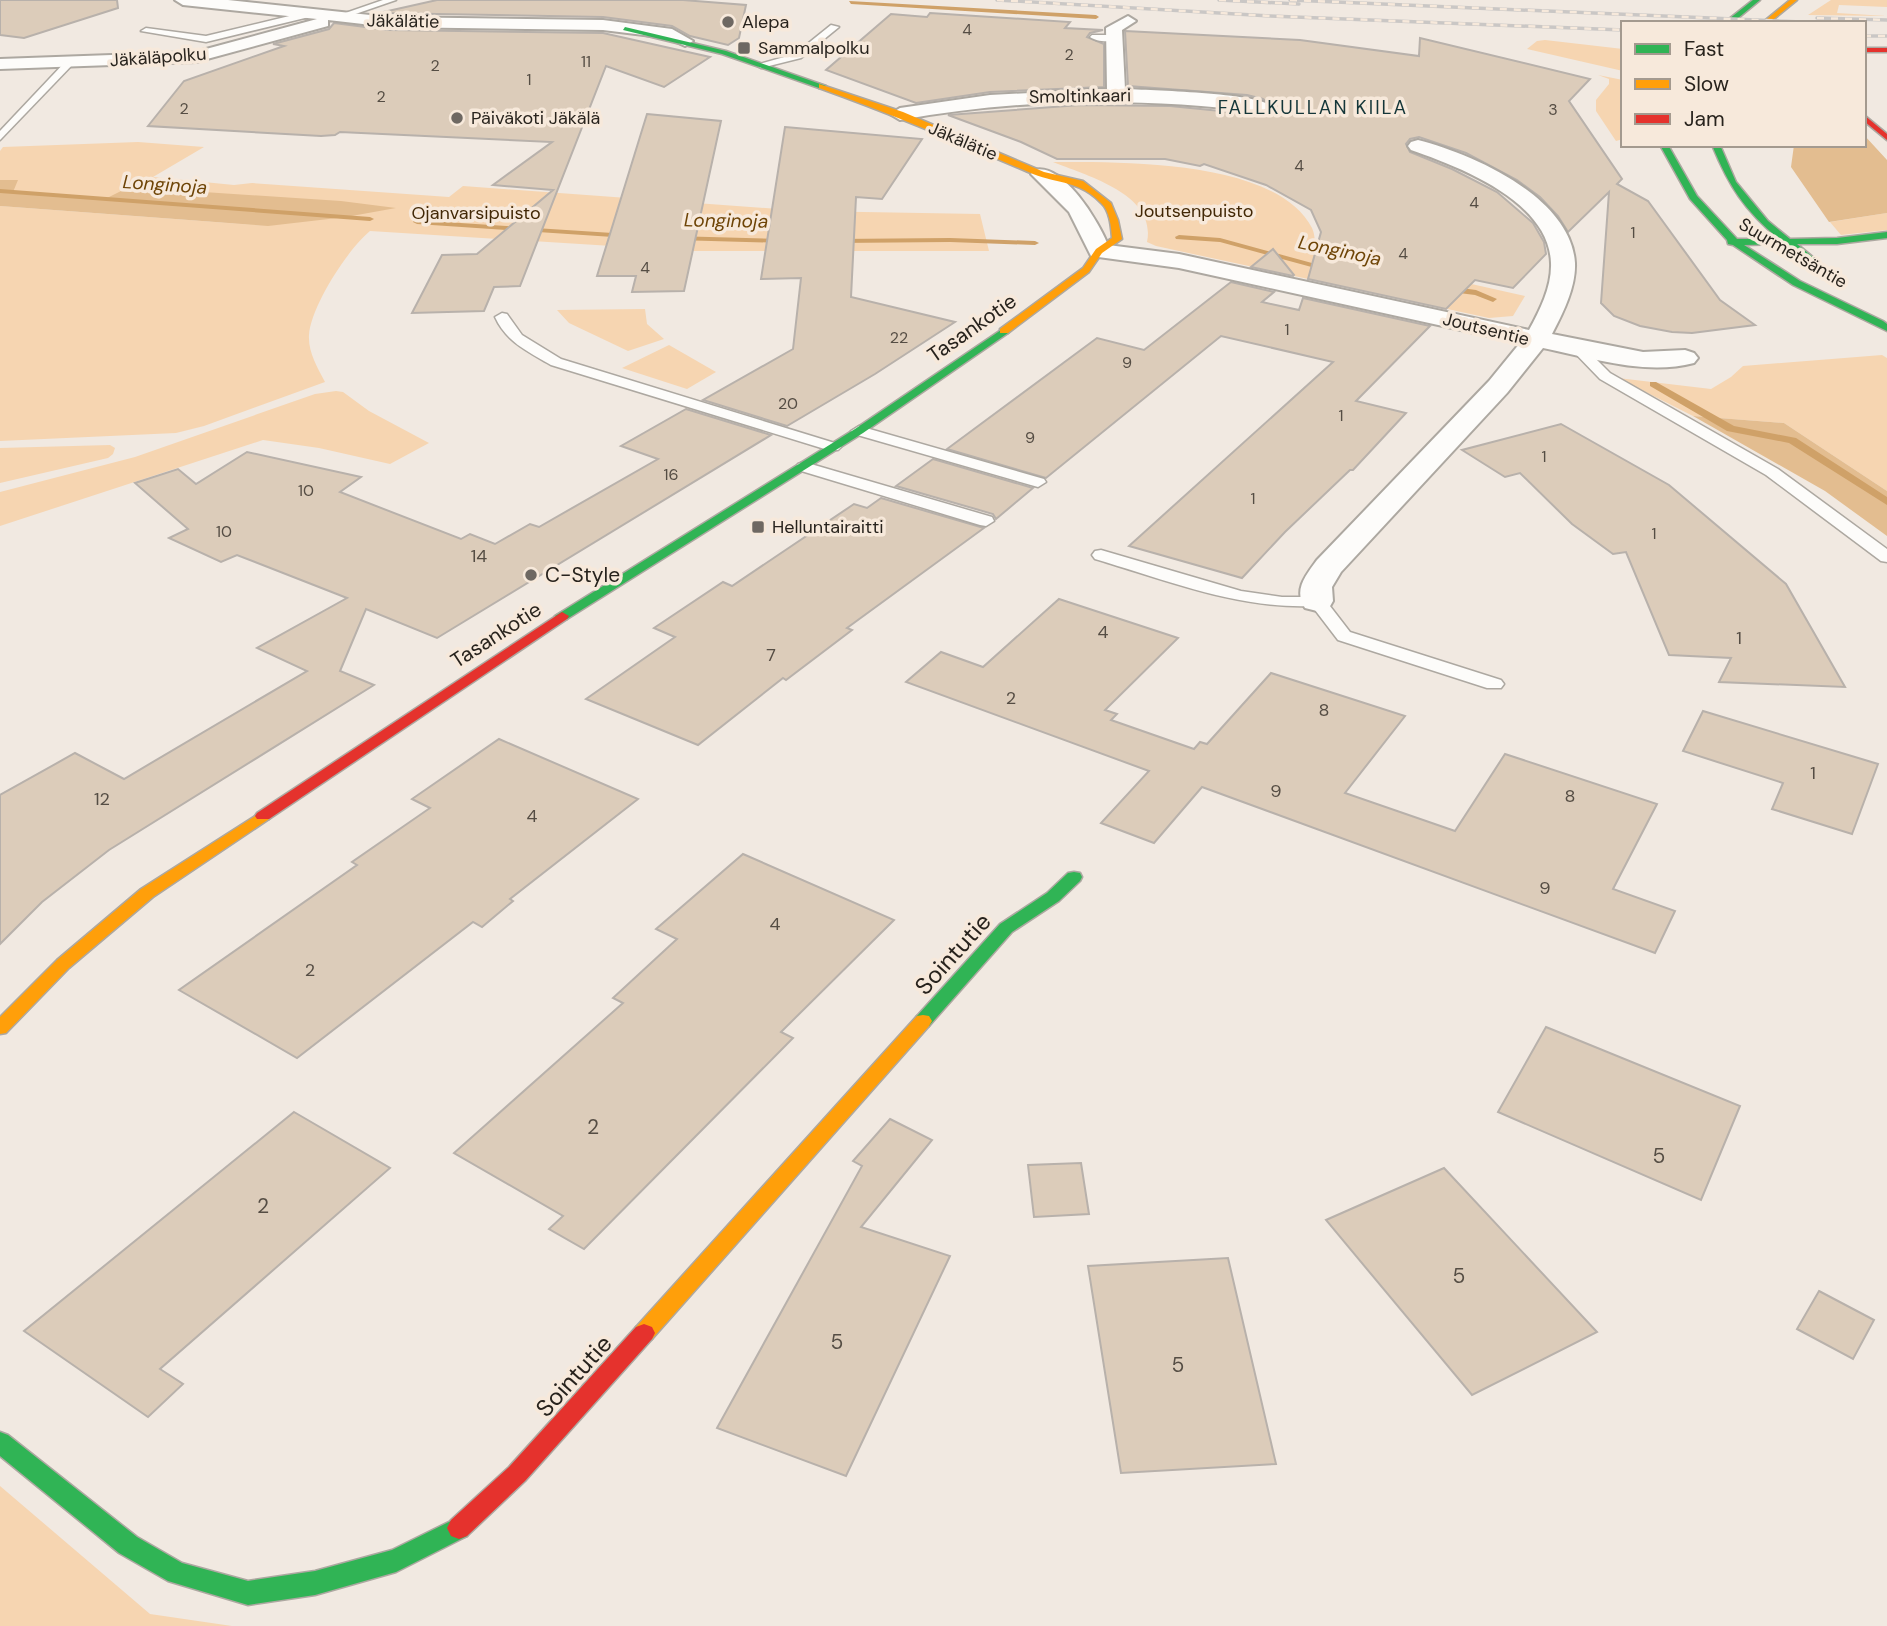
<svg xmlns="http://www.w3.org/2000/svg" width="1887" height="1626" font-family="'DM Sans',sans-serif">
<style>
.green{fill:#f6d5b1}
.forest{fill:#e3bd90}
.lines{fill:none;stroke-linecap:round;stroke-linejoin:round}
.stream{fill:#cfa168;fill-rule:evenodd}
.building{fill:#dcccba;stroke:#b8b1ab;stroke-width:2}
.lane-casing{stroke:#ada8a1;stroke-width:3}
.street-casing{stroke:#ada8a1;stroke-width:4}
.fast-casing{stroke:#ada8a1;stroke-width:3}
.slow-casing{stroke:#ada8a1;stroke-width:3}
.jam-casing{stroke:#ada8a1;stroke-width:3}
.lane{fill:#fdfcfa;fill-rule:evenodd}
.street{fill:#fdfcfa;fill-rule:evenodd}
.fast{fill:#30b455;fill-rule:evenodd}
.slow{fill:#ff9f0a;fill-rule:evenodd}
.jam{fill:#e5322d;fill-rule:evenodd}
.rail-casing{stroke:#cac7c5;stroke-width:3.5}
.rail{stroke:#f7e9db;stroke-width:2.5;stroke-dasharray:7;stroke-linecap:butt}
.poi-dot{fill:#6e6862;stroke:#f7e9db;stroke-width:2.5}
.labels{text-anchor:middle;stroke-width:7;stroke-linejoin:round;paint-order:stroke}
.far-number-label{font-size:16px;fill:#554d44}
.far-street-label{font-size:18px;fill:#28231d;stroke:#f7e9db}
.far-poi-label{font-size:18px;fill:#28231d;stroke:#f7e9db;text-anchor:start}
.far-park-label{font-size:18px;fill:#422806;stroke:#f7e9db}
.number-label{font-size:18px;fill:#554d44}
.far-neighbourhood-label{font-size:19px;letter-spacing:2px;fill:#143639;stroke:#f7e9db}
.far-water-label{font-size:19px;font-style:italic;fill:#6e4406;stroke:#f7e9db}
.street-label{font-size:21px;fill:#28231d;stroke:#f7e9db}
.poi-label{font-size:21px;fill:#28231d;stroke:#f7e9db;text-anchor:start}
.near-number-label{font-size:21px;fill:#554d44}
.near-street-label{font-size:24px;fill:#28231d;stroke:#f7e9db}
</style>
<rect width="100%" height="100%" fill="#f1e9e1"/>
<g class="green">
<polygon points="1831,0 1887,0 1887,7 1839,5 1837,13 1887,16 1808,15"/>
<polygon points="1545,40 1623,49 1623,71 1527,49 1537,41"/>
<polygon points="1598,75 1623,80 1623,139 1616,141 1596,111 1596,100 1609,84 1609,79"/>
<path d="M138,142L204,147L153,177L234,185L252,183L449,197L463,186L805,211L980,214L989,251H692L370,231C348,249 311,306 309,335C308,352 317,367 325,382L204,426L176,433L0,441V206L268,226L0,203V151L3,147Z"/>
<path d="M1053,162C1119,162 1277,159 1312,228C1315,234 1315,243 1315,249L1525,296L1513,316L1489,318L1156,246L1147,242C1157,194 1087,176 1053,162Z"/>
<polygon points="1887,213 1887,230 1841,235 1830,222"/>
<polygon points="645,309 647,324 664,339 628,351 569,323 557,310"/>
<polygon points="669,345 716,372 687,389 622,368"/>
<polygon points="1882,355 1887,358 1887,491 1784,423 1693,416 1618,378 1711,389 1731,377 1743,366"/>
<polygon points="336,391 343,392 369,411 429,443 390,464 319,448 263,440 0,526 0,492 135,457 315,394"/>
<polygon points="110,445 115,448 113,454 108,458 0,483 0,448"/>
<polygon points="0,1486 150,1614 232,1626 0,1626"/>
</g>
<g class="forest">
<polygon points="1864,135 1887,160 1887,213 1829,222 1791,167 1794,145 1864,145"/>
<polygon points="0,180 18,180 13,192 107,198 129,187 341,201 396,208 346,217 268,226 0,206"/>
<polygon points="1693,416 1784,423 1887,491 1887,536 1825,491"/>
</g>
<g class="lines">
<g class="stream">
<polygon points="849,1 1096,15 1099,17 1096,19 851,4"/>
<polygon points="0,189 370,217 374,219 370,221 0,193"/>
<polygon points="414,220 628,234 632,236 628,238 417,224 413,222"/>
<polygon points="1179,235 1220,238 1334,269 1330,272 1220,242 1176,239 1175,237"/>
<polygon points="673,236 785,239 789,241 785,243 676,240 673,240"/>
<polygon points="950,238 1035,241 1039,243 1035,245 950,242 837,243 833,241 837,239"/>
<polygon points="1446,286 1476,290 1497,299 1493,302 1475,295 1443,291 1443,287"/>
<polygon points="1650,382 1656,382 1734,426 1796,438 1887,497 1887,505 1789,443 1727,431 1650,386"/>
</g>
</g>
<g class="building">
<polygon points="0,0 117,0 118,8 24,38 0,35"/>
<polygon points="437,0 683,0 746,5 739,38 728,45 690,36 672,26 603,17 379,13"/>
<polygon points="930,13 1070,22 1065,28 1103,30 1090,33 1087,37 1104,44 1104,87 990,92 916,103 826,70 891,14 927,17"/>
<polygon points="334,23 389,30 603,33 710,57 664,87 606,66 520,286 494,287 484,311 412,313 442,255 477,254 553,190 493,185 552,142 340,132 335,135 321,136 148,126 184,81 284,46 273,44 329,29"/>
<polygon points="1125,31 1300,40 1419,56 1420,38 1590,79 1569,101 1622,179 1617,184 1648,201 1720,300 1755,325 1692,333 1672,332 1640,326 1614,316 1601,303 1609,192 1568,232 1558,216 1540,197 1517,180 1466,153 1419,137 1410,139 1406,144 1410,152 1452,169 1497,192 1533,223 1544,242 1546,254 1513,288 1475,280 1446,309 1308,279 1321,232 1311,210 1266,185 1204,164 1200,166 1165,159 1057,159 1021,142 948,115 1080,105 1170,106 1261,115 1273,107 1263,99 1247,95 1128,86"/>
<polygon points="647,114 721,121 684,291 632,292 636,276 597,276"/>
<polygon points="785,127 922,139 882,199 856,197 851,297 955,322 875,374 787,426 703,400 793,349 801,278 761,279"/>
<polygon points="1273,249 1294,275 1293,276 1251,267"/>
<polygon points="1231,282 1274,292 1262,302 1299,310 1303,298 1430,326 1356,401 1406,413 1353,470 1350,470 1285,532 1242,578 1129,546 1333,362 1221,336 1046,478 947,449 1097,338 1144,350"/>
<polygon points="686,409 771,435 437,638 366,609 340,671 374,685 109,850 42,902 0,944 0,795 75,753 124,779 307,671 257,648 347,598 237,555 221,562 169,538 188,529 135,483 178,469 196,484 247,452 361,477 340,492 461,539 470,534 495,544 530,524 539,527 658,459 621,446"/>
<polygon points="1561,424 1669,485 1786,584 1845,687 1719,682 1731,658 1669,655 1626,552 1613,554 1572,524 1520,473 1505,477 1462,450"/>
<polygon points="933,459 1033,488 996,519 993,514 896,486"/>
<polygon points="881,498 984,528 847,628 852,630 786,680 783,678 698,745 586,699 675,637 654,628 723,582 732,586 854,504 867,508"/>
<polygon points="1059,599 1178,638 1105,710 1117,714 1111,720 1194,749 1200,742 1207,744 1271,673 1405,716 1345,793 1455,831 1505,754 1657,804 1613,889 1675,911 1655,953 1202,787 1154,843 1101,823 1149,771 906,682 941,652 983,667"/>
<polygon points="1703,711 1878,764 1852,834 1772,809 1783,783 1683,751"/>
<polygon points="499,739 638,799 510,899 513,901 482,927 473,922 297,1058 179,990 357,865 352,862 430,808 412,799"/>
<polygon points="743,854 894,920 781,1032 793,1038 584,1249 549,1229 563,1216 454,1153 623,1003 613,998 677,939 656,929"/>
<polygon points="1546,1027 1740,1106 1701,1200 1498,1112"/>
<polygon points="294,1112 390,1168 160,1369 183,1384 148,1417 24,1331"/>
<polygon points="890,1119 932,1140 861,1227 950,1256 846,1476 717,1428 862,1166 853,1161"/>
<polygon points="1081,1163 1089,1214 1034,1217 1028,1165"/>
<polygon points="1444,1168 1597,1332 1472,1395 1326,1220"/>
<polygon points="1228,1258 1276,1464 1121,1473 1088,1266"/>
<polygon points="1819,1291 1874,1320 1853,1359 1797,1329"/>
</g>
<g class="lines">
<g class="lane-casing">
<g id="lane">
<polygon points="383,0 396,0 338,20 331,18"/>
<polygon points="306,12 309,13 309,17 206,42 141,31 146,28 206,36"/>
<polygon points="831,25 839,27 801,58 761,68 756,65 795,54"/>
<path d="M1092,35H1114L1119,38C1112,43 1097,42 1090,37Z"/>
<polygon points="67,60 75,62 0,140 0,131"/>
<path d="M502,313L507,314L522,335L561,359L838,444L841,447L838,450H828L551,365C529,352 506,342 495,317Z"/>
<polygon points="1577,344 1582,345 1610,373 1778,469 1887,549 1887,562 1881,561 1766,475 1600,379 1570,348"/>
<polygon points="859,426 1044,479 1046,482 1038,487 854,434 851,431"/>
<polygon points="804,462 992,517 994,521 986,526 980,525 798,470 796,467 798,464"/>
<path d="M1101,550L1241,591L1282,597H1323L1350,632L1501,680L1504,684L1501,688H1487L1338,640L1312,606C1237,609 1166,580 1095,559L1092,555L1095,551Z"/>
</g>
</g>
<g class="street-casing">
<g id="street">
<polygon points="175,0 228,0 389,17 603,20 672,29 693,41 685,46 668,38 603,30 389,27 328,20 328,26 196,62 0,69 0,59 195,52 317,19 183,5"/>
<path d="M1128,16L1136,21L1122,30L1125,89C1147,90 1260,93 1270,106L1261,112C1139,97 1021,98 900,120L890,114L900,108L990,95L1107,89L1106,28Z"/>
<path d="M1418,140C1473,154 1571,197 1575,263C1576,287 1563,313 1552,334L1643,352L1685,350L1694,353L1698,358L1694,363C1645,376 1592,358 1543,348L1507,393L1341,572L1332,587L1333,601L1329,608L1317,611L1305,608C1293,590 1306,575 1317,560L1489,381L1520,343L1179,268L1091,256L1069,212L1031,174L1034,170C1063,162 1099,222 1108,245L1179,254L1529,330C1540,310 1552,286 1551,263C1549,201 1460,167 1411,150L1408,146L1411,142Z"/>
</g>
</g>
<g class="fast-casing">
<g id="fast">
<polygon points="1753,0 1760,0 1732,23 1724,23"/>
<polygon points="625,27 726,51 826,86 819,88 722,54 623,30"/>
<path d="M1660,145H1668L1697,196L1737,239H1779C1744,210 1729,186 1712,145H1720L1736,182L1768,221L1790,239L1837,238L1887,232V238L1837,244H1797L1843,282L1845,284L1840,287L1785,244L1744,245L1800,281L1883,321L1887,324V331L1793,285L1733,245L1728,244L1727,240L1690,199Z"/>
<polygon points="1004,328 1009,331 1008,333 863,433 567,619 557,619 555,616 855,429"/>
<polygon points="1074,872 1080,873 1082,877 1080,881 1059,901 1012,932 929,1026 917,1026 914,1021 917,1016 1000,924 1047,893 1068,873"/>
<polygon points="0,1432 8,1435 137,1537 182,1563 248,1581 315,1571 392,1550 459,1517 467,1520 471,1528 467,1536 396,1572 315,1595 248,1605 168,1581 119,1553 0,1456"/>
</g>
</g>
<g class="slow-casing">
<g id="slow">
<polygon points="1790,0 1797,0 1769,23 1762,23"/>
<path d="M819,84L903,112L1044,172L1083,181L1111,203L1118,220L1122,239L1102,253L1089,272L1008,333H1000V329L1083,268L1096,249L1112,238C1111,227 1110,211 1101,203C1080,181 1059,184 1033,174C962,144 892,114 819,88Z"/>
<polygon points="263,811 269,813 271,816 269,819 153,897 69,968 6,1033 0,1034 0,1017 57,960 141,889"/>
<polygon points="923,1015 929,1016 932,1021 929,1026 652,1339 644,1342 636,1339 633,1333 636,1327 917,1016"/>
</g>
</g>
<g class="jam-casing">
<g id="jam">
<rect x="1864" y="48" width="23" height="4"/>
<polygon points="1864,115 1887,134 1887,140 1864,121"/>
<polygon points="562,612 569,616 567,619 269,819 257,819 255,816 257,813"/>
<polygon points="644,1324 652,1327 655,1333 652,1339 525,1481 467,1536 459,1539 451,1536 447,1528 451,1520 509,1467 636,1327"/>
</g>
</g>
<use href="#lane" class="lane"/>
<use href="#street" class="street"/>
<use href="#fast" class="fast"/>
<use href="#slow" class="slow"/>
<use href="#jam" class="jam"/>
<g class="rail-casing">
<g id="rail">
<polyline points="997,0 1270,16 1623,30"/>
<polyline points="1219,0 1299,4"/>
<polyline points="1290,0 1825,23"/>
<polyline points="1817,18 1887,20"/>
<polyline points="1864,36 1887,36"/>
</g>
</g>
<use href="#rail" class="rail"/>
</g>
<g class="poi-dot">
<circle cx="728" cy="22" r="7"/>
<rect x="737" y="41" width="14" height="14" rx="3.5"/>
<circle cx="457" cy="118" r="7"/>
<rect x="751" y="520" width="14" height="14" rx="3.5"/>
<circle cx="531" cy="575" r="7"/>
</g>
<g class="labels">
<g class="far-number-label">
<text x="967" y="35">4</text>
<text x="1069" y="60">2</text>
<text x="586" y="67">11</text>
<text x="435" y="71">2</text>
<text x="529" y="85">1</text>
<text x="381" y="102">2</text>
<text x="184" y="114">2</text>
<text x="1553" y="115">3</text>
<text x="1299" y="171">4</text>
<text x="1474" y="208">4</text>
<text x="1633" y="238">1</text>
<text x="1403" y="259">4</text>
<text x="645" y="273">4</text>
<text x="1287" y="335">1</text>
<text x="899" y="343">22</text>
<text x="1127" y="368">9</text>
<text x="788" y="409">20</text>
<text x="1341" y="421">1</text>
<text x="1030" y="443">9</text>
<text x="1544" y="462">1</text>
<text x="671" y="480">16</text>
<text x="306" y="496">10</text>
<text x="1253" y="504">1</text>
<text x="224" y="537">10</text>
<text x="1654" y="539">1</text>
</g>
<g class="far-street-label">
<text transform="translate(403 21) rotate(1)" y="6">Jäkälätie</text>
<text transform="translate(158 57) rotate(-4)" y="6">Jäkäläpolku</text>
<text transform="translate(1080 96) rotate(-1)" y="6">Smoltinkaari</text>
<text transform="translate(963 141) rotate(23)" y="6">Jäkälätie</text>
<text transform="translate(1793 253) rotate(30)" y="6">Suurmetsäntie</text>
<text transform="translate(1486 329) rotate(14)" y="6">Joutsentie</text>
</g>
<g class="far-poi-label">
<text x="742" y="28">Alepa</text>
<text x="758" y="54">Sammalpolku</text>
<text x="471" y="124">Päiväkoti Jäkälä</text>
<text x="772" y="533">Helluntairaitti</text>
</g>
<g class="far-park-label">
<text x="1194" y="217">Joutsenpuisto</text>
<text x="476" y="219">Ojanvarsipuisto</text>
</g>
<g class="number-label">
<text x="479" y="562">14</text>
<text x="1103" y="638">4</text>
<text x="1739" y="644">1</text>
<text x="771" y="661">7</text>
<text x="1011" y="704">2</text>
<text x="1324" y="716">8</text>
<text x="1813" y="779">1</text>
<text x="1276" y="797">9</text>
<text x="1570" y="802">8</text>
<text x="102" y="805">12</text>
<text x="532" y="822">4</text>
<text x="1545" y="894">9</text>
<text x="775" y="930">4</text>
<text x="310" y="976">2</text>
</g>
<g class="far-neighbourhood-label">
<text x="1313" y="114">FALLKULLAN KIILA</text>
</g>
<g class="far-water-label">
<text transform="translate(165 184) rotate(4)" y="7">Longinoja</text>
<text transform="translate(726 220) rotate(1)" y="7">Longinoja</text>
<text transform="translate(1340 250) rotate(12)" y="7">Longinoja</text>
</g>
<g class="street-label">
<text transform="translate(972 328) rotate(-35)" y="7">Tasankotie</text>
<text transform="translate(496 635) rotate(-33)" y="7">Tasankotie</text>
</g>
<g class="poi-label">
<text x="545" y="582">C-Style</text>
</g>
<g class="near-number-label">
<text x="593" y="1134">2</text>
<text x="1659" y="1163">5</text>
<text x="263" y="1213">2</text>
<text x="1459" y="1283">5</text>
<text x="837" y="1349">5</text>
<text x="1178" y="1372">5</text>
</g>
<g class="near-street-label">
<text transform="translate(953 954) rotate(-48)" y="8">Sointutie</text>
<text transform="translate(574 1376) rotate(-48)" y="8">Sointutie</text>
</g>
</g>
<rect x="1621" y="21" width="245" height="126" fill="#f7e9db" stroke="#a49a8f" stroke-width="2"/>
<rect x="1635" y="44" width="35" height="10" fill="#30b455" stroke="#a49a8f" stroke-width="2"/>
<text x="1684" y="56" font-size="21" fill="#28231d">Fast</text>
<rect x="1635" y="79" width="35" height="10" fill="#ff9f0a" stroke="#a49a8f" stroke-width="2"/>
<text x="1684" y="91" font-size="21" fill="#28231d">Slow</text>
<rect x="1635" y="114" width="35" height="10" fill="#e5322d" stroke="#a49a8f" stroke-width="2"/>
<text x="1684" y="126" font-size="21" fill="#28231d">Jam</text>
</svg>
